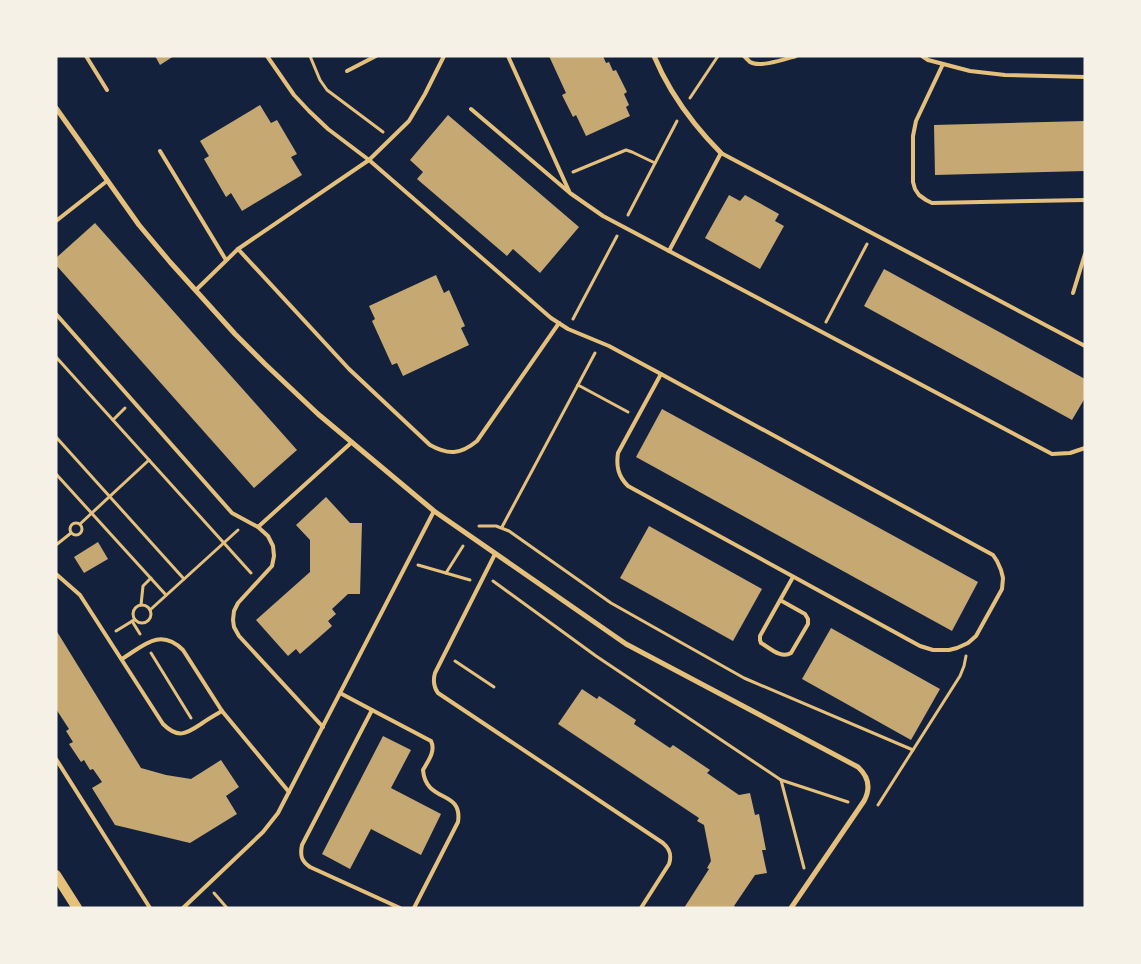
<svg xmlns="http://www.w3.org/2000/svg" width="1141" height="964" font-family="'Noto Sans',sans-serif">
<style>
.building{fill:#c6a872}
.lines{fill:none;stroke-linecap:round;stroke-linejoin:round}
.path{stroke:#e5c07b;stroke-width:3}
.service{stroke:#e5c07b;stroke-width:4}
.minor{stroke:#e5c07b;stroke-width:5}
.secondary{stroke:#e5c07b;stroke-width:10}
</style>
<rect width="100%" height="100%" fill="#14213d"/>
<g class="building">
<polygon points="155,56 174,56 160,65"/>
<polygon points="549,56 603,56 606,63 609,62 613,71 616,70 627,92 624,94 629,105 626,107 630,116 586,136 576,115 573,117 562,95 566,93"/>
<polygon points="260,105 271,123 277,120 297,154 291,157 302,175 242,211 231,193 226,197 204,159 209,156 200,141"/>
<polygon points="448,115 579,227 540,273 513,249 507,256 417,179 423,172 410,160"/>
<polygon points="1085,121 1085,171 935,175 934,125"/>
<polygon points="729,195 740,201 745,195 779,214 775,221 784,226 760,269 705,238"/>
<polygon points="95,223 297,450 254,488 56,265 56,258"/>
<polygon points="884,269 1085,379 1085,398 1072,420 864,306"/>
<polygon points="436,275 444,293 449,290 465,326 461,328 469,345 403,376 397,363 392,365 372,321 375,319 369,306"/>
<polygon points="662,409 978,582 952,631 636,457"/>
<polygon points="326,497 350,523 362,523 360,594 348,594 332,609 336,614 328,621 332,626 300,654 296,649 288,656 256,620 310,572 310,540 296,525"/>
<polygon points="649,526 762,589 733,641 620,578"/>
<polygon points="98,542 108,559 84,573 74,557"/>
<polygon points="831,628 940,689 911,740 802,679"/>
<polygon points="56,630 141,768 166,775 191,779 221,760 239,787 226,796 237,814 190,843 115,825 92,788 102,782 93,769 90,770 84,760 81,762 69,744 73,742 66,731 69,729 56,709"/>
<polygon points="582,689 597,699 599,696 636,720 634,724 670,748 673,745 710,770 707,773 739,795 750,793 755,815 759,814 766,850 762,850 767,873 755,875 734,906 736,908 684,908 709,869 707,868 711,861 704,825 697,821 699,818 558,724"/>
<polygon points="383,736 411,750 391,788 441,814 421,855 371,829 350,869 322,854"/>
</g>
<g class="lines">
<g class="path">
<polyline points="310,56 320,80 327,90 383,132"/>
<polyline points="690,98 718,56"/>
<polyline points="573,172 626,150 632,152 655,163"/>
<polyline points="628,215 677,121"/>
<polyline points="573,319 617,236"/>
<polyline points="826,322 867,244"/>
<polyline points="56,357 251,573"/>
<polyline points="578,385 628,412"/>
<polyline points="113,420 125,408"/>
<polyline points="56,437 184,579"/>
<polyline points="56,474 166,595"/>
<circle cx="76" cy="529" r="6"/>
<polyline points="80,524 149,460"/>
<polyline points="479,526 496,526 509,531 611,603 744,678 913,750"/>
<polyline points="502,527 595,353"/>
<polyline points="56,545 71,533"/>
<polyline points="418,565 470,580"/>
<polyline points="446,573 463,546"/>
<polyline points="493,581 596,656 781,780 804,868"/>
<circle cx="142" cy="614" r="9"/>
<polyline points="141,605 143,586 151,578"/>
<polyline points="150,610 238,530"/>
<polyline points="132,621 140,634"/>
<polyline points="116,631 134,620"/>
<polyline points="151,653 191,718"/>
<polyline points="455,661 494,687"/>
<polyline points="781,780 848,802"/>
<polyline points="878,805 960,676 964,666 966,656"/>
<polyline points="214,893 227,908"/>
</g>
<g class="service">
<polyline points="86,56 107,90"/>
<polyline points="267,56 294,95 309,111 328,129 369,160 551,318 568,329 609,346 661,374"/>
<polyline points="508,56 569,191"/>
<path d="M744,56C746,58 749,61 750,62C760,68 785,59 796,56"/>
<polyline points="922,56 928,60 970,71 1005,75 1085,77"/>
<polyline points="943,64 916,121 913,136 913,182 915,189 919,195 926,200 932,203 1085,200"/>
<polyline points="347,71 376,56"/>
<polyline points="471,109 570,193 603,216 1052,454 1070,453 1085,448"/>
<polyline points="160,151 226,260"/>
<polyline points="56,221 107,181"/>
<path d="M238,249L349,369L430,445C448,455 460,455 477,441L559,323"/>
<polyline points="669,251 721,153 1085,346"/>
<polyline points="196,290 238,249 369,160 409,121 425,94 444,56"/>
<polyline points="1073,293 1085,254"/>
<polyline points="56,314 232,513 258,527 268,536 273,546 274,556 272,566 238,603 234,611 233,620 234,627 239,636 323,727"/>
<path d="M661,374L993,555L997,561L1001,570L1003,578L1002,589L976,636L968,643L957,648L949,650H933L920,646L628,486C618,476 616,466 618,453Z"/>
<polyline points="258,527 352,442"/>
<path d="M495,554L435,673C433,680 433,686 438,693L663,843C670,849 672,855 669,864L641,908"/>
<path d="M56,574L80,595L163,724C178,739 186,734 201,724C208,719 215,715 222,711"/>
<path d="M780,600L805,614L808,619V624L791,653C781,659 770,648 761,643L760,640V636L793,577"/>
<path d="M122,659C143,646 160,627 183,650L222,711L289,792"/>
<polyline points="340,693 372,710"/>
<polyline points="56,759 150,908"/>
<polyline points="183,908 263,832 278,813 434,511"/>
<path d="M400,908L310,867C301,861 300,855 302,845L372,710L431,741C436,751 428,761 423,770C426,804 463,789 458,822L414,908"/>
</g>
<g class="minor">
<path d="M654,56C664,80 679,104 695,124C703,134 712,144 721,153"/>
<path d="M56,108L139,225L170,262L235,334L265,364L318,414L434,511L626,644L858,767C869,777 871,788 864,801L791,908"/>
</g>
<polyline class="secondary" points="56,875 77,908"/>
</g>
<rect width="1141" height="964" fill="none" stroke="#f6f1e7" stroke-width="115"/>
</svg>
